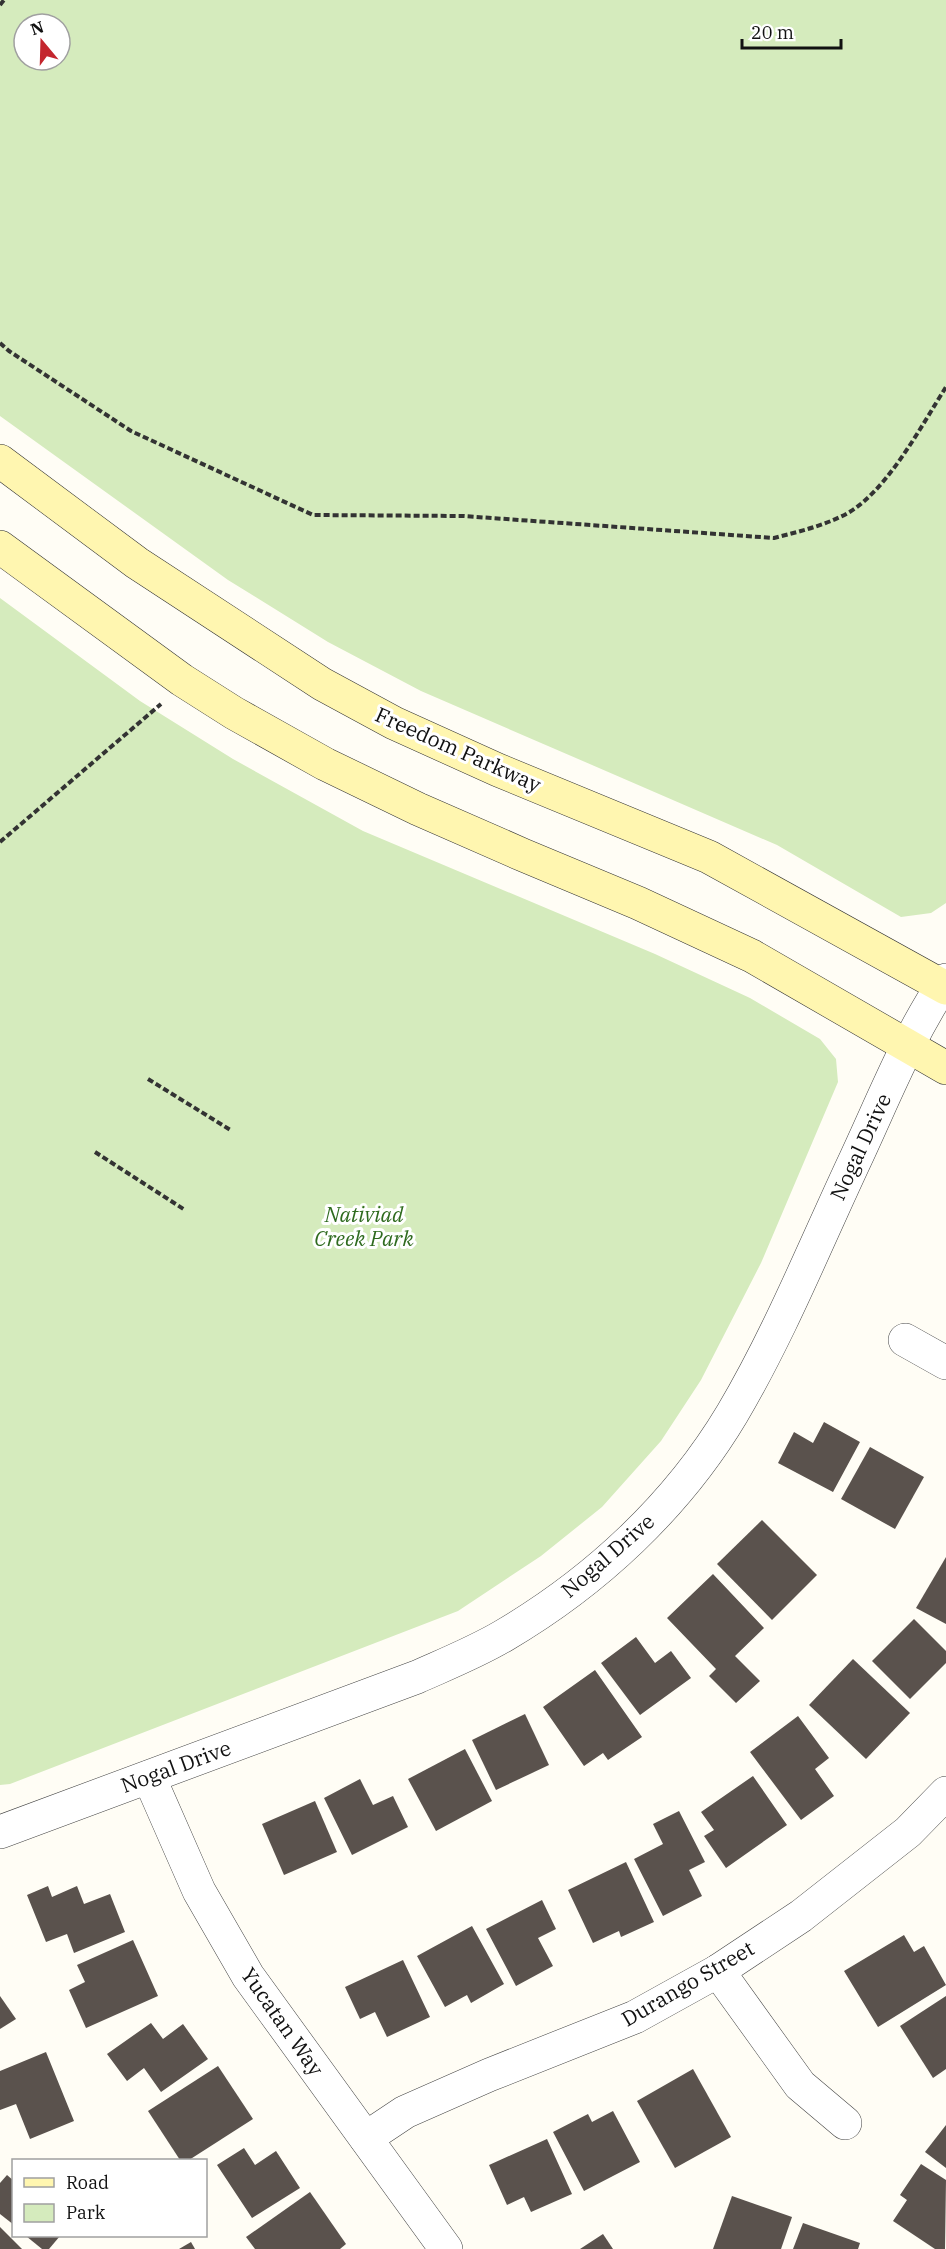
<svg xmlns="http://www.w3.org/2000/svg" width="946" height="2249" font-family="'IBM Plex Serif',serif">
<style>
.green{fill:#d5ebbd;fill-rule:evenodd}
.building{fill:#5a524d}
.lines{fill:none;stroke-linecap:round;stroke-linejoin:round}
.minor-casing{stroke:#444;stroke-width:34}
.secondary-casing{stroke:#333;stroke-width:34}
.path{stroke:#333;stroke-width:4;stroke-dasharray:6 3;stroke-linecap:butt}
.minor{stroke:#fff;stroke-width:33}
.secondary{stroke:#fff6b0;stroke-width:33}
.labels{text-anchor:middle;stroke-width:6;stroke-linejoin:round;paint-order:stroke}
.street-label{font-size:21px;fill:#111;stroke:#fff}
.park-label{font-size:21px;font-style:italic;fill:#2f6b1f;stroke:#fff}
</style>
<rect width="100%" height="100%" fill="#fffdf5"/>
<g class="green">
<path d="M0,0H946V903L931,913L901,917L777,845L421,691L328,642L228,580L0,416ZM24,24H60V60H24Z"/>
<polygon points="0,598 140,701 233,759 363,831 655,954 750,998 820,1039 836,1059 838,1082 761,1263 701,1380 661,1441 602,1507 541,1556 458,1611 10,1784 0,1785"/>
</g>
<g class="building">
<polygon points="824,1422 860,1442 833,1492 778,1463 794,1432 813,1443"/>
<polygon points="870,1447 924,1477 895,1529 841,1499"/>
<polygon points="762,1520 817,1575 772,1620 717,1564"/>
<polygon points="946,1557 946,1624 916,1608"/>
<polygon points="713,1574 764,1628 735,1656 760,1681 736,1703 709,1676 716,1669 667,1618"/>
<polygon points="914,1619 946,1651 946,1663 910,1699 872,1661"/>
<polygon points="636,1637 655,1663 671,1651 691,1678 640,1715 601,1663"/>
<polygon points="853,1659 910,1713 866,1759 809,1705"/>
<polygon points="595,1670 642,1737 608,1760 603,1753 584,1766 543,1707"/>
<polygon points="525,1714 549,1765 496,1790 472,1740"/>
<polygon points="798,1716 829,1758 815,1769 834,1796 801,1820 750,1752"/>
<polygon points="465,1749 492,1801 436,1831 408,1779"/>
<polygon points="753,1776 787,1825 726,1868 704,1836 714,1830 701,1812"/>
<polygon points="360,1779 373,1805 393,1796 408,1827 352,1855 324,1798"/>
<polygon points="315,1801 337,1852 284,1875 262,1824"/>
<polygon points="679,1811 705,1862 689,1870 702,1896 663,1916 634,1859 663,1844 653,1824"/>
<polygon points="626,1862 654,1922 621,1937 619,1931 593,1943 568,1890"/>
<polygon points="48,1886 52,1897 77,1886 84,1904 110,1894 125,1932 74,1953 67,1934 46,1942 27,1895"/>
<polygon points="542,1900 556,1929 538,1938 553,1966 516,1986 486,1929"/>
<polygon points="472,1926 504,1984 471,2003 467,1995 445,2007 417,1956"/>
<polygon points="904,1935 914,1952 924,1946 946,1985 878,2027 844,1971"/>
<polygon points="133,1940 158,1996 86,2028 69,1990 85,1982 77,1965"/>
<polygon points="403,1960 430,2017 387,2037 375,2012 360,2019 345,1987"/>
<polygon points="0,1996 16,2019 0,2029"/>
<polygon points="946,1996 946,2069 933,2078 900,2026"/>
<polygon points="151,2023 163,2039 183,2024 208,2059 161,2092 144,2068 127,2081 107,2054"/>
<polygon points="46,2052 74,2121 30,2139 16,2104 0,2110 0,2071"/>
<polygon points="218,2066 253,2119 189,2160 180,2160 148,2111"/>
<polygon points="693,2069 731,2137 675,2168 637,2101"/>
<polygon points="613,2111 640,2162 584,2191 553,2132 588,2114 592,2122"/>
<polygon points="946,2125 946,2168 925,2152"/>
<polygon points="547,2139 572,2194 531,2212 524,2197 507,2205 489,2165"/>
<polygon points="244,2148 255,2165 276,2151 300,2188 252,2218 217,2165"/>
<polygon points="921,2164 946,2180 945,2249 935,2249 893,2221 907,2200 900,2195"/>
<polygon points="7,2175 14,2181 14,2225 0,2214 0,2183"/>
<polygon points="310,2192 346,2244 340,2249 255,2249 246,2237"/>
<polygon points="732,2196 792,2217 781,2249 713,2249"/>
<polygon points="803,2223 860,2243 858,2249 793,2249"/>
<polygon points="0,2227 22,2249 0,2249"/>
<polygon points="603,2234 613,2249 580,2249"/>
<polygon points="26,2236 60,2236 49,2249 42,2249"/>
<polygon points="191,2242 195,2249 179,2249"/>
</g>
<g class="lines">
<g class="minor-casing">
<g id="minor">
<polyline points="905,1340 946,1363"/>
<polyline points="149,1777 199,1891 248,1976 446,2249"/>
<path d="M0,1832L417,1677C446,1664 476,1652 503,1636C595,1582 677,1506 732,1414C780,1333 816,1243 856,1158C884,1098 909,1034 946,980"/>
<polyline points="718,1971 800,2085 845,2123"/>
<polyline points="366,2138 405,2112 489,2075 635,2017 718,1971 801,1916 908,1832 946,1793"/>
</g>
</g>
<g class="secondary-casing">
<g id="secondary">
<polyline points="0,461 137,563 322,684 394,723 498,770 709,857 946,988"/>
<polyline points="0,547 182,680 234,713 325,764 418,809 523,855 638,903 752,956 946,1068"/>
</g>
</g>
<g class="path">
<polyline points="0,5 4,0"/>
<path d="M0,343L9,351L131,431L313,515L463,516L774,538C797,532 819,527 840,517C884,498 921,426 946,387"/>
<polyline points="0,842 161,704"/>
<polyline points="148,1079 232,1131"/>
<polyline points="95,1152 185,1210"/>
</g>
<use href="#minor" class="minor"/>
<use href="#secondary" class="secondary"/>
</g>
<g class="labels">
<g class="street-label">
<text transform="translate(458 750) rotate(24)" y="7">Freedom Parkway</text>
<text transform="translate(861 1147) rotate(-65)" y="7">Nogal Drive</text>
<text transform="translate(608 1556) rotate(-41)" y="7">Nogal Drive</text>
<text transform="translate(176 1767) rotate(-20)" y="7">Nogal Drive</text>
<text transform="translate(688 1984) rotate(-30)" y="7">Durango Street</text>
<text transform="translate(282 2022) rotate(55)" y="7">Yucatan Way</text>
</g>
<g class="park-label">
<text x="364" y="1222">Nativiad<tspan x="364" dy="24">Creek Park</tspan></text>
</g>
</g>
<rect x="12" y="2159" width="195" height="78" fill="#ffffff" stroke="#a0a0a0" stroke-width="1.5"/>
<rect x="24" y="2178" width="30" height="9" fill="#fff6b0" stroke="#a0a0a0" stroke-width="1.5"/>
<text x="66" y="2189" font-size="18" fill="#111111">Road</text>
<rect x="24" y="2204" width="30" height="18" fill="#d5ebbd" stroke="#a0a0a0" stroke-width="1.5"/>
<text x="66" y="2219" font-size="18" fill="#111111">Park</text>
<g transform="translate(42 42) rotate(341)"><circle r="28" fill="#ffffff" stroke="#a0a0a0" stroke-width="1.5"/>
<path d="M0-4.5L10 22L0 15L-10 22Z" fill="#c4262e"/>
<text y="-9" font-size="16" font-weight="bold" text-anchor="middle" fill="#111111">N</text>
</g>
<path d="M742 39v9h99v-9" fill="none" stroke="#111111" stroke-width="3"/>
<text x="751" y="39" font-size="18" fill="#111111" stroke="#ffffff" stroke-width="4.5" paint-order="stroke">20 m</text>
</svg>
